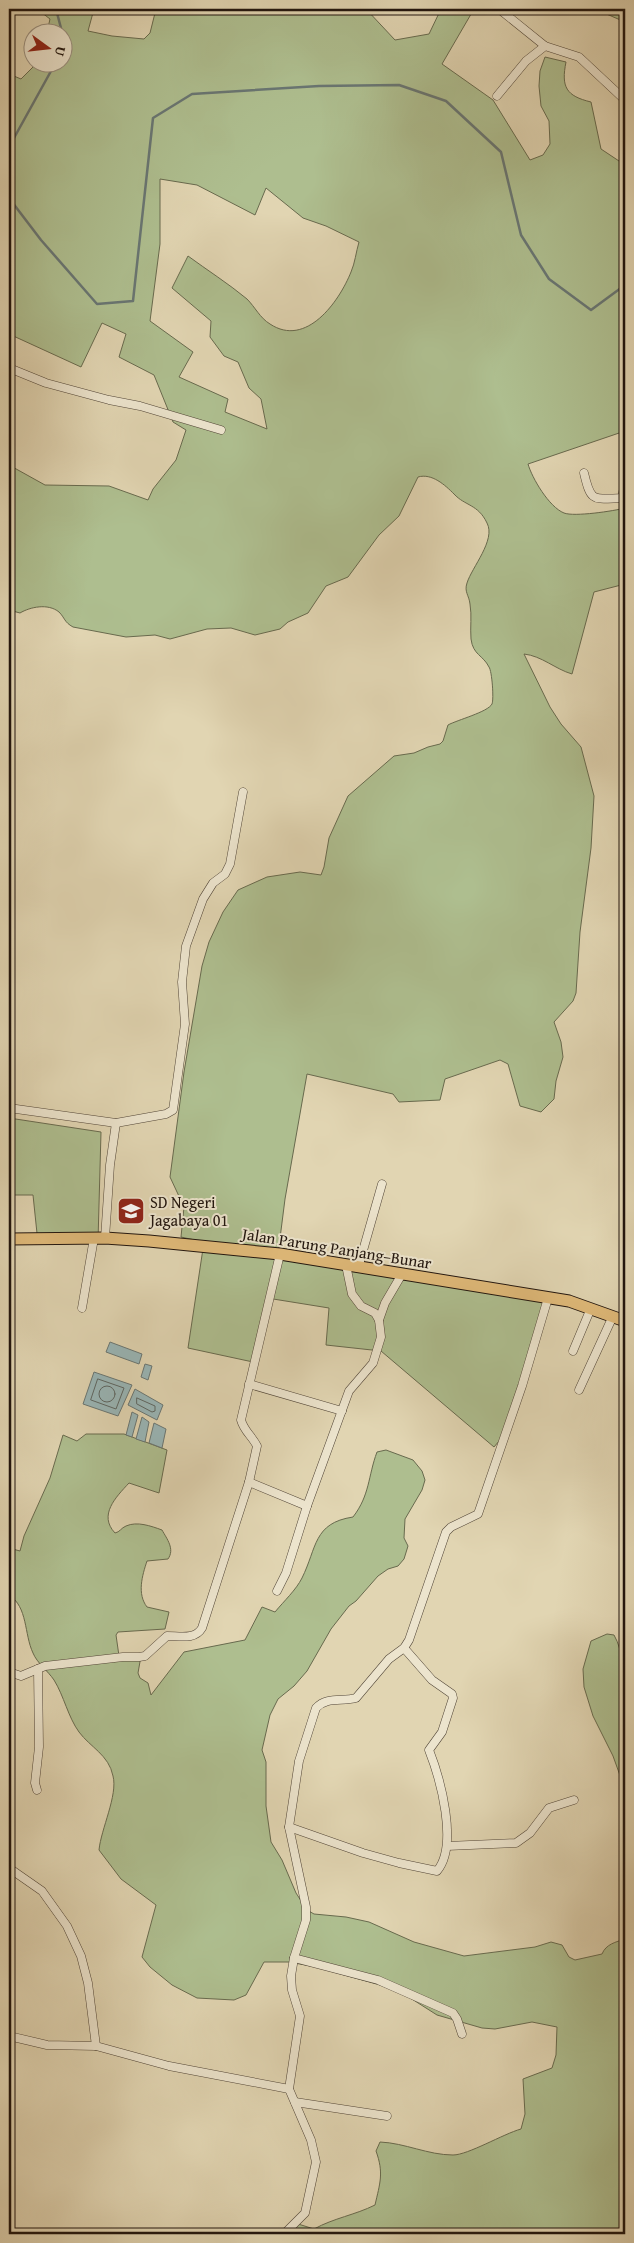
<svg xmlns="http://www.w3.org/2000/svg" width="634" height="2243" font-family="'Gentium Book Plus',serif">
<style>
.green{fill:#aebe8f;stroke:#686a4e;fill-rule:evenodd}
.water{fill:#99b6b7;stroke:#697673}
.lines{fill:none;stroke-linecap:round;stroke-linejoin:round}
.shore{stroke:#5d6662;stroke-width:1}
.stream{stroke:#697673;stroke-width:2.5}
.minor-casing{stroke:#514537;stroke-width:9}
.primary-casing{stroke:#21150e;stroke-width:13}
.minor{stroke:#ece4cd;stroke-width:8}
.primary{stroke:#e0ba79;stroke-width:11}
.labels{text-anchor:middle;stroke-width:4;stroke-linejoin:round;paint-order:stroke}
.poi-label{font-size:16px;fill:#21150e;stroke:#ece4cd;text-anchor:start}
.street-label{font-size:16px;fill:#21150e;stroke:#ece4cd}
</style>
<rect width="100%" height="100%" fill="#e1d5b2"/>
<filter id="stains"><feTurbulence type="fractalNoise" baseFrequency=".004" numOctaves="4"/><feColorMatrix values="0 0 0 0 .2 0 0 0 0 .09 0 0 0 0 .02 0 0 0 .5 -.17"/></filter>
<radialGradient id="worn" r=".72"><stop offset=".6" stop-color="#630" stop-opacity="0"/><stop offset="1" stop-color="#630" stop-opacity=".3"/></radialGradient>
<g class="green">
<path d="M37,9H94L88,31L112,36L144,39L150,33L156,9H366L395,40L429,34L441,9H474L442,64L493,100L530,160L543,155L550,144L549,121L541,106L539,86L540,71L545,57L566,62C561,87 566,96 591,102L601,149L625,165V431L528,464C532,478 549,507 564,513C574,517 614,511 625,508V584L594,592L572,674C555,669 542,656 524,654L550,707L561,724L581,747L594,796L591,848L580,932L576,993L573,1001L554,1022L561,1042L563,1057L556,1081L554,1099L541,1112L520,1106L508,1064L500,1060L445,1079L440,1100L399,1102L393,1094L307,1074L285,1199L278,1254L546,1296L505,1434L494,1447L381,1351L326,1345L329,1308L267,1298L253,1362L188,1348L204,1242L181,1237L184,1207L170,1177L184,1072L202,966L209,942L223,912L238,890L267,877L300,872L321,875L324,867L329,838L348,796L394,756L414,753L428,747L440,744L443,741L448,725C457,720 488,712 492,704C494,699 492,671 489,667C483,655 473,655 471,639C470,627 472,616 470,604C469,595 464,592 467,583C472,567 496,540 487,523C478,504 465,506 454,494C445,485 432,473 418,477L399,516L379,535L348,577L326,586L308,613L288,622L280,629L255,635L231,628L207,629L170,639L155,635L126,637L73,627C64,622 65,618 59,612C48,603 30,607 20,613L9,610V465L45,485L109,486L148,500L153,489L176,460L186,430L173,422L154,375L119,357L126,334L102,323L81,367L9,334L11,303L9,302V74L21,79L37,63L62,62V32H47L50,19ZM160,179L197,185L255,215L266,188L303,218L326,226L359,242C356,252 355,263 351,272C339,302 306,348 270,324C260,318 255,307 247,299C229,284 207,270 188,256L172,288L211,321L210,337L224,356L238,362L249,388L261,399L267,429L225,412L228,399L179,377L193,352L150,321L160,244Z"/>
<polygon points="595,9 625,9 625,22"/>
<polygon points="9,1118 101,1132 98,1241 38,1243 33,1195 9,1195"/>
<path d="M86,1434H124L167,1450L159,1493L129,1483C116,1497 98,1515 115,1533C120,1532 121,1528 126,1526C137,1521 151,1526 162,1530C167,1539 175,1549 168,1559L147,1561C142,1576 137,1594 147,1607L169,1612L165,1629L118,1632L116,1635L119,1656H141L138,1673L140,1678L148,1683L151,1695L184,1652L245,1640L262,1607L275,1612C284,1601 296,1590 302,1578C317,1548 313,1523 353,1517C370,1495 368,1476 377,1452L386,1450L413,1460L422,1471L425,1480L422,1490L405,1519L404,1538L408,1546L404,1559L398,1566L388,1569L378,1576L356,1601L349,1606L331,1629L307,1671L294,1686L278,1699L270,1715L262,1750L266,1762V1806L271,1842L282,1860L296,1893L307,1910L314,1914L346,1917L369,1922L414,1942L464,1956L535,1947L551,1942L562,1945L569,1957L575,1960L602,1954C606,1944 616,1942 625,1939V2234H280L295,2223L314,2229C334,2218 355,2215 375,2205C380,2183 384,2173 376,2151L380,2142C405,2143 428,2155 453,2155C468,2155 503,2134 521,2129L525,2114L523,2079L552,2068L556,2055L557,2027L532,2022L495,2029L482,2028L437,2015L404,1994L380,1985L316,1967L289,1962H264L246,1995L234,2000L197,1998L172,1985L150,1967L142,1957L156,1905L121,1879L99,1850C101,1829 118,1795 113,1776C109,1755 90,1747 79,1732C68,1717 64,1696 54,1680C48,1671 37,1663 33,1653C24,1634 28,1607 9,1595V1548L20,1551L24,1536L50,1478L63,1435L77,1441Z"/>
<path d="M607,1634L614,1635C633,1667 625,1758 625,1798L622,1781L613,1756L593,1716L584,1687L583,1669L591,1641Z"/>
</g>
<g class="water">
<polygon points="110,1342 142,1354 139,1364 106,1352"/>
<polygon points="145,1364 152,1366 148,1380 141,1377"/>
<polygon points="94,1372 132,1385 118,1416 83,1404"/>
<polygon points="135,1389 163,1405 157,1420 128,1405"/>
<polygon points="132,1412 138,1415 132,1437 126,1435"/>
<polygon points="142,1417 149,1422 145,1442 136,1439"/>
<polygon points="154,1423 166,1429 162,1448 149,1443"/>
</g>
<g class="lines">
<g class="shore">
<polygon points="98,1379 124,1388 116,1409 91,1400"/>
<circle cx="107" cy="1394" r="8"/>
<polygon points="137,1398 155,1406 155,1411 152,1412 137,1404"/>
</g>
<g class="stream">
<polyline points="56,9 62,32"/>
<polyline points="62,33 65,41 62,47"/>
<polyline points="9,147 56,62"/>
<polyline points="9,198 41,240 97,304 133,301 153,118 192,94 319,86 399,85 446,101 501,152 521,235 549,279 591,310 625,285"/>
</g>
<g class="minor-casing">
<g id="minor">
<polyline points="499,9 545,46"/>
<polyline points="497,96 526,61 545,46 579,57 625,100"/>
<polyline points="9,368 46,383 109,400 140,406 221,430"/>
<path d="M584,473C591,503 593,499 622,498"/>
<polyline points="625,482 622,498 625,498"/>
<polyline points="9,1108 116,1123 166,1114 173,1110 185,1024 182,982 186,946 203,899 213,883 225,874 230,864 243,792"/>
<polyline points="105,1238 110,1165 116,1123"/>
<polyline points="358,1268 382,1184"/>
<polyline points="82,1308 94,1238"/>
<polyline points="379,1320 385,1303 402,1274"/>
<polyline points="573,1351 591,1308"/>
<polyline points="249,1384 342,1411"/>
<polyline points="579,1390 613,1316"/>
<polyline points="249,1482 307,1506"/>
<polyline points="277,1591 286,1573 307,1506 349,1391 373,1363 381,1337 379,1320 375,1313 361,1306 352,1294 346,1265"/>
<path d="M9,1672L21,1676L45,1666L123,1657H139L145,1656L167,1636C180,1636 195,1640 202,1628L249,1482L257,1446C252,1436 244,1431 241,1420L280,1254"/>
<polyline points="37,1790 35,1783 39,1747 38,1669"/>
<path d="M289,1827L363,1853L399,1863L437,1871C459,1845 440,1778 429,1750L442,1732L453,1698L452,1694L432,1680L404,1648"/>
<polyline points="447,1846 516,1843 530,1833 549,1808 574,1800"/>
<polyline points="9,1868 42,1891 67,1926 81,1956 88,1983 96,2046"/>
<polyline points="294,1958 378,1980 453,2013 457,2019 462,2034"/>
<polyline points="9,2036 47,2045 96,2046 169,2066 289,2089"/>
<polyline points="295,2102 387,2116"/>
<path d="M284,2234L305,2213L316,2162L311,2140L289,2089L300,2016L292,1990L291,1976L294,1958L306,1920V1907L289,1827L299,1761L316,1708C327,1696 342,1702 356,1698L389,1659L404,1648L409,1640L446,1532L451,1527L478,1514L522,1386L548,1298"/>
</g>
</g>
<g class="primary-casing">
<polyline id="primary" points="9,1239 105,1238 149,1241 280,1254 569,1301 625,1321"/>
</g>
<use href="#minor" class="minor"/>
<use href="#primary" class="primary"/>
</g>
<defs>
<g id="school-square" transform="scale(1.4375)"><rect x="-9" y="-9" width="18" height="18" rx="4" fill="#8f2418" stroke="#ece4cd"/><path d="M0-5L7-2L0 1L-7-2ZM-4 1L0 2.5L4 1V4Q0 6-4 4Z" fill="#fff"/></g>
</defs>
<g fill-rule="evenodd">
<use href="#school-square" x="131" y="1211"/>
</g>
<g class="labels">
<g class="poi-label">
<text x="150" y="1208">SD Negeri<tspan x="150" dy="18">Jagabaya 01</tspan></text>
</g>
<g class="street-label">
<text transform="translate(337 1248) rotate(9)" y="6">Jalan Parung Panjang–Bunar</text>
</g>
</g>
<rect width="634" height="2243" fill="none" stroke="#e1d5b2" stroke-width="30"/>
<rect x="10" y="10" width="614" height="2223" fill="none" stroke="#21150e" stroke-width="2.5"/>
<rect x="15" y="15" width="604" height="2213" fill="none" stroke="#21150e"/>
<g transform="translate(48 48) rotate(105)"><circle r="24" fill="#ece4cd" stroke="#9b9181"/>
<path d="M0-4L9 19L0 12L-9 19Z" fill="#8f2418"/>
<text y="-8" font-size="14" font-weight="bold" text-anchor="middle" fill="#21150e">U</text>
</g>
<rect width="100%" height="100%" filter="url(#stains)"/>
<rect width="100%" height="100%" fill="url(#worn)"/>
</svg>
